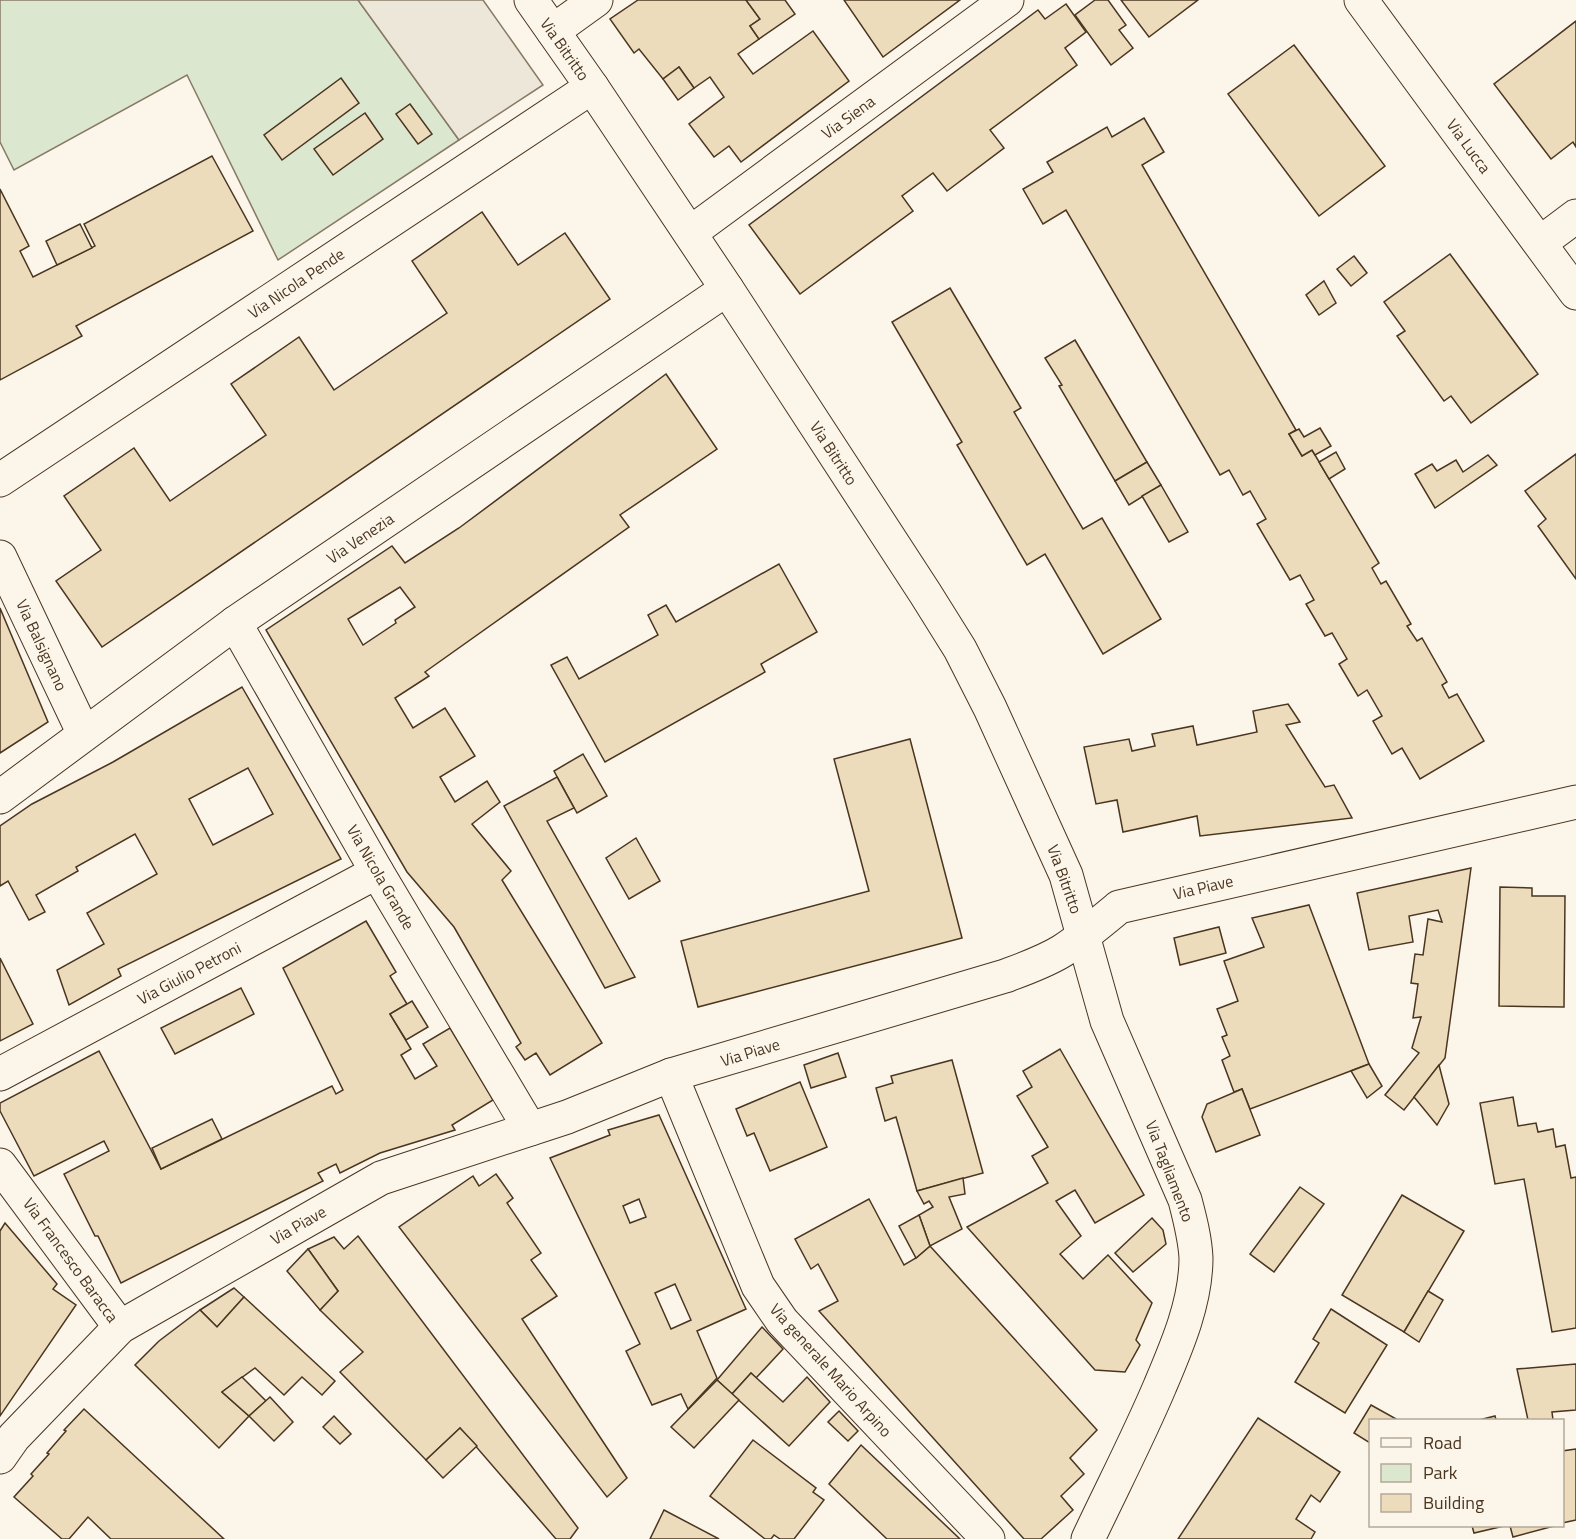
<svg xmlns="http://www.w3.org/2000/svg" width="1576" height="1539" font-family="'Titillium Web',sans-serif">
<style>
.green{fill:#dce7d0;stroke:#887966;stroke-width:1.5}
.parking{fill:#ede7d9;stroke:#887966;stroke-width:1.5}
.building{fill:#ecdcbc;stroke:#4a3520;stroke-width:1.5;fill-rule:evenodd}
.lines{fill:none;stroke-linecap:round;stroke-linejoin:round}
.minor-casing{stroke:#4a3520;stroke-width:35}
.tertiary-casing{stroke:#4a3520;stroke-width:35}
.minor{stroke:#fbf6e9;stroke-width:33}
.tertiary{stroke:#fbf6e9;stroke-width:33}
.labels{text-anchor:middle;stroke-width:4.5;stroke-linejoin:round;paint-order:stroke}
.street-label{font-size:16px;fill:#4a3520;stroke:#fbf6e9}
</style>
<rect width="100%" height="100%" fill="#fbf6e9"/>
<polygon class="green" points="0,0 358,0 459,140 278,260 187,75 14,170 0,142"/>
<polygon class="parking" points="358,0 483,0 543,85 459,140"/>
<g class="building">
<polygon points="638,0 746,0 760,19 750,26 759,39 738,54 753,74 813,31 849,81 741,162 729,146 714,157 689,124 724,97 710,77 694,88 679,67 663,79 639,49 634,53 610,19"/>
<polygon points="746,0 785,0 795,14 759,39 750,26 760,19"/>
<polygon points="844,0 960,0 883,57"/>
<polygon points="1095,0 1108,0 1126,25 1119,30 1133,48 1111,65 1075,15"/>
<polygon points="1121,0 1198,0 1149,37"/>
<polygon points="1066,4 1086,32 1065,48 1077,65 990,130 1004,148 947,191 933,173 902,196 913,211 800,294 749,225 1038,10 1045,19"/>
<polygon points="1576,21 1576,147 1573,142 1551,159 1494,84"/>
<polygon points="1294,45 1385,166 1319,216 1228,94"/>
<polygon points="679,67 694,88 678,100 663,79"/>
<polygon points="341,78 359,103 282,160 264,135"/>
<polygon points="410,104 432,134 418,144 396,114"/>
<polygon points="365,113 383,139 333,175 314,149"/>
<polygon points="1144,118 1164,152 1142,165 1296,430 1289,434 1302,456 1312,450 1315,455 1379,563 1372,568 1381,584 1386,581 1411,624 1407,626 1417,641 1422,638 1447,682 1442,685 1449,698 1457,694 1484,741 1420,779 1402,748 1392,754 1373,721 1382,716 1367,690 1358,696 1339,664 1347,659 1332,633 1325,636 1306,604 1314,600 1300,575 1290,580 1257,524 1266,519 1250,491 1243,495 1229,470 1220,475 1066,210 1043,224 1023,189 1053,172 1047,162 1107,127 1112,137"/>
<polygon points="212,156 253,231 76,326 82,336 0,380 0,189 29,246 20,251 33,277 95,246 84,224"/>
<polygon points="482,212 518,265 565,233 610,299 102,647 56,581 101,550 64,496 134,448 170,501 266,435 231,384 299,337 334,390 447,313 412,261"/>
<polygon points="80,224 92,248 57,265 46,241"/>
<polygon points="1450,254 1538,374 1471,423 1451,396 1444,401 1397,336 1405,331 1384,302"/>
<polygon points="1354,256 1367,273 1351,286 1337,269"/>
<polygon points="1324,281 1336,303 1319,315 1306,295"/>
<polygon points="950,288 1021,408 1014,412 1083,529 1102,518 1161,619 1103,654 1045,554 1027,565 957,445 962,442 892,322"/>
<polygon points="1075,340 1147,462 1115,481 1059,386 1062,385 1045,358"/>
<path d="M666,374L717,449L620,515L629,527L425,672L429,676L395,698L413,728L445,708L475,756L440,777L455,802L487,781L500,802L472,824L511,871L502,880L602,1043L550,1075L536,1053L525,1060L516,1047L521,1043L454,927L407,872L266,630L392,546L405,563L459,528ZM400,587L415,607L395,620L396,623L363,645L348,619Z"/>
<polygon points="1320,428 1331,446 1315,455 1312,450 1302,456 1289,434 1299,429 1304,437"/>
<polygon points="1336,452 1345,469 1329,479 1319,462"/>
<polygon points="1576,454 1576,579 1538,526 1546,519 1525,491"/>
<polygon points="1488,455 1497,465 1435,508 1415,474 1432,464 1437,471 1456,460 1463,472"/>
<polygon points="1147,462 1161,485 1129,505 1115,481"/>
<polygon points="1161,485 1188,532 1169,542 1142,496"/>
<polygon points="779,564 817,632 761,664 765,672 605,762 551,665 567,657 579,679 658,635 648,615 666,605 676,622"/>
<polygon points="0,608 48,722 0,753"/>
<path d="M242,687L341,859L118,969L121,976L69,1005L57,970L104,944L87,913L157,874L135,834L76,867L78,871L36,895L45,912L29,920L8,881L0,886V826L32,804L113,762ZM248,768L273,814L213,845L189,799Z"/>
<polygon points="1288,704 1300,722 1286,725 1325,787 1334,785 1352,818 1200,836 1197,816 1123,832 1117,800 1096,804 1084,747 1129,739 1132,751 1155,746 1152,734 1193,726 1197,745 1257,732 1253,711"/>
<polygon points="910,739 962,938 698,1007 681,941 869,891 834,759"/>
<polygon points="583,754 607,796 577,813 554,771"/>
<polygon points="557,777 574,808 547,821 635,977 605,988 504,806"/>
<polygon points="636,838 660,881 629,899 606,858"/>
<polygon points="1471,868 1445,1058 1404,1110 1385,1095 1419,1053 1412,1048 1421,1017 1413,1018 1418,984 1411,983 1415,954 1423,955 1428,919 1442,922 1438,910 1409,916 1413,942 1369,950 1357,893"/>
<polygon points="1500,887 1532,888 1532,896 1565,896 1564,1007 1499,1006"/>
<polygon points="1309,905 1369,1064 1250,1109 1242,1089 1234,1092 1222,1060 1230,1056 1222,1037 1227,1035 1217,1009 1238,1001 1224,961 1264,947 1252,918"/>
<polygon points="366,921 396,972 390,976 407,1004 390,1014 411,1049 401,1055 415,1079 437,1066 423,1044 450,1028 493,1100 452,1125 455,1130 380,1153 340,1173 336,1164 318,1173 323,1181 121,1283 98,1236 95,1236 64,1174 109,1151 104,1141 34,1176 0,1111 0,1103 99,1051 161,1169 332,1086 336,1094 343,1090 283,968"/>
<polygon points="1219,927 1226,953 1180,965 1174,938"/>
<polygon points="0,958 33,1024 0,1041"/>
<polygon points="241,988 254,1014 175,1054 161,1028"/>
<polygon points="412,1001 428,1027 406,1040 390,1014"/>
<polygon points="1060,1049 1144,1195 1095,1223 1075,1190 1056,1201 1081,1236 1060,1254 1083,1279 1108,1255 1152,1303 1136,1340 1140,1345 1125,1372 1095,1370 967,1227 1048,1183 1032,1156 1048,1147 1017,1096 1032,1087 1023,1071"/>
<polygon points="838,1053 846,1077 811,1088 804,1065"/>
<polygon points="952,1060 983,1173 917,1191 896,1117 885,1121 876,1088 893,1083 891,1076"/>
<polygon points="1369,1064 1382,1086 1367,1098 1351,1071"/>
<polygon points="1439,1065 1449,1104 1437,1125 1414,1097"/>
<polygon points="800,1082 827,1147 770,1171 754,1133 747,1136 736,1109"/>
<polygon points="1242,1089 1260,1135 1216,1152 1202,1117 1207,1104"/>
<polygon points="1513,1097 1518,1126 1536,1123 1538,1132 1553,1129 1556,1147 1565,1145 1571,1178 1576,1177 1576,1328 1552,1332 1524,1179 1495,1184 1480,1103"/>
<path d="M659,1115L746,1309L697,1331L717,1378L688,1409L681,1394L652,1405L626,1351L640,1344L550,1158L610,1135L608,1130ZM639,1199L646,1217L630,1223L623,1206ZM675,1284L691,1320L671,1329L655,1293Z"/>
<polygon points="212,1119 222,1139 161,1169 152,1148"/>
<polygon points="496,1174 513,1198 507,1203 541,1253 531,1260 557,1296 522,1319 627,1478 607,1497 399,1227 473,1176 479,1186"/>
<polygon points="963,1178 965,1194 949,1197 962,1229 930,1246 919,1215 933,1207 929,1201 924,1204 917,1191"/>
<polygon points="1300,1187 1324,1204 1274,1272 1250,1254"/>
<polygon points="1402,1195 1464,1231 1404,1332 1342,1295"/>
<polygon points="869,1199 904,1265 916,1258 930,1246 1097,1430 1070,1458 1084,1474 1061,1496 1073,1510 1041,1539 1024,1539 819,1311 838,1301 818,1264 811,1269 795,1239"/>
<polygon points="919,1215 930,1246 916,1258 899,1226"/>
<polygon points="1152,1218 1163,1230 1166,1244 1133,1272 1115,1253"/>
<polygon points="5,1223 57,1284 53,1289 76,1305 0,1416 0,1231"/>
<polygon points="358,1236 578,1528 570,1539 556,1539 460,1428 426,1460 340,1372 363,1352 320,1310 338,1291 308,1249 334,1237 344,1249"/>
<polygon points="308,1249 338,1291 320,1310 287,1271"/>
<polygon points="234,1288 244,1297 217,1327 200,1310"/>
<polygon points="1428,1291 1443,1300 1419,1342 1404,1332"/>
<polygon points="244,1297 335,1381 322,1395 302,1377 284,1395 255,1368 222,1392 249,1416 219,1448 135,1365 159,1341 200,1310 217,1327"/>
<polygon points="1331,1309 1387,1345 1345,1413 1295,1382 1319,1343 1313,1339"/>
<polygon points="762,1327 783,1349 756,1378 751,1373 732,1394 717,1380"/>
<polygon points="1576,1364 1576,1410 1552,1412 1553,1420 1528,1420 1517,1369"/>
<polygon points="751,1373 783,1402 807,1377 830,1402 789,1446 732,1394"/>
<polygon points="242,1377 266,1401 249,1416 222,1392"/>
<polygon points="717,1380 739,1400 694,1448 671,1427"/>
<polygon points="270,1397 293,1422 274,1441 249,1416"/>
<polygon points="1371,1405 1398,1420 1370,1420 1370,1443 1354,1433"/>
<polygon points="84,1409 224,1539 111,1539 88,1517 69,1539 62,1539 14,1497 33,1476 31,1474 49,1454 47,1453 66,1431 64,1430"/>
<polygon points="839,1411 858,1431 848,1441 828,1422"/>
<polygon points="334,1416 351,1434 340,1444 323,1427"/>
<polygon points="1495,1416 1496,1420 1479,1420"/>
<polygon points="1258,1418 1340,1472 1320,1502 1311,1495 1296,1519 1315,1532 1311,1539 1178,1539"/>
<polygon points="460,1428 477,1446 443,1478 426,1460"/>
<polygon points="753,1440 816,1488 813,1492 824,1500 794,1539 780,1539 774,1535 771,1539 765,1539 710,1496"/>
<polygon points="861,1445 960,1539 887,1539 829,1484"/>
<polygon points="1576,1449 1576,1520 1562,1523 1562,1451"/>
<polygon points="664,1510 719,1539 650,1539"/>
<polygon points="1472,1526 1504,1526 1474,1533"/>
<polygon points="1510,1526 1554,1526 1513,1537"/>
</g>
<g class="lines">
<g class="minor-casing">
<g id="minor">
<polyline points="1361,0 1576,293"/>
<polyline points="553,31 596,0"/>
<polyline points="690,233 1007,0"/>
<polyline points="1540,243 1576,216"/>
<polyline points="0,480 592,87"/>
<polyline points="0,557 84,734"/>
<polyline points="235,623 377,872 530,1129"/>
<polyline points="0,797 235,623 727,289"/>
<polyline points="0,1074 377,872"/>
<polyline points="671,1075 758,1286 782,1321 988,1539"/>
<polyline points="0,1165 120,1327"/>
<path d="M0,1457L14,1437L120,1327L381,1178L567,1117L671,1075L1005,976C1024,969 1044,962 1062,951C1082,938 1101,922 1119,907L1576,802"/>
</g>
</g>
<g class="tertiary-casing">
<path id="tertiary" d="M531,0L592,87L727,289L925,593L960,649L990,708L1066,875L1107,1021L1185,1200C1190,1219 1195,1238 1196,1258C1196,1302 1177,1346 1160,1386C1138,1438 1112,1488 1088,1539"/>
</g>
<use href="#minor" class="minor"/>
<use href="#tertiary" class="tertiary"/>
</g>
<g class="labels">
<g class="street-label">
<text transform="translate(565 49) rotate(55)" y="6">Via Bitritto</text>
<text transform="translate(848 117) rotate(-36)" y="6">Via Siena</text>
<text transform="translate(1469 146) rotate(54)" y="6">Via Lucca</text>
<text transform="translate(296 283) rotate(-34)" y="6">Via Nicola Pende</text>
<text transform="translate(834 453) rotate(57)" y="6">Via Bitritto</text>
<text transform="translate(360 538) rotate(-34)" y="6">Via Venezia</text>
<text transform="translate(42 645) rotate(65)" y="6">Via Balsignano</text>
<text transform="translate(381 877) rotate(60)" y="6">Via Nicola Grande</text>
<text transform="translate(1065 879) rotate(70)" y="6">Via Bitritto</text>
<text transform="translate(1203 887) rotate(-13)" y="6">Via Piave</text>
<text transform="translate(189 973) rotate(-28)" y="6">Via Giulio Petroni</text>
<text transform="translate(750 1052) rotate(-17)" y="6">Via Piave</text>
<text transform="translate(1170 1171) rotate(69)" y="6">Via Tagliamento</text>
<text transform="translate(298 1225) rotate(-30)" y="6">Via Piave</text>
<text transform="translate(71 1260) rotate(54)" y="6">Via Francesco Baracca</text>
<text transform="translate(831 1370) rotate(48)" y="6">Via generale Mario Arpino</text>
</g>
</g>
<rect x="1369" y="1419" width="195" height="108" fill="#fbf6e9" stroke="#b4a999" stroke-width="1.5"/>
<rect x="1381" y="1438" width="30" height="9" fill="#fbf6e9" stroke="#b4a999" stroke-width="1.5"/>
<text x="1423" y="1449" font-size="18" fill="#4a3520">Road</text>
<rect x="1381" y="1464" width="30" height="18" fill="#dce7d0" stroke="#b4a999" stroke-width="1.5"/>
<text x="1423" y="1479" font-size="18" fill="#4a3520">Park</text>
<rect x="1381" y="1494" width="30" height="18" fill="#ecdcbc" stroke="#b4a999" stroke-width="1.5"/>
<text x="1423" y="1509" font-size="18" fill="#4a3520">Building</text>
</svg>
